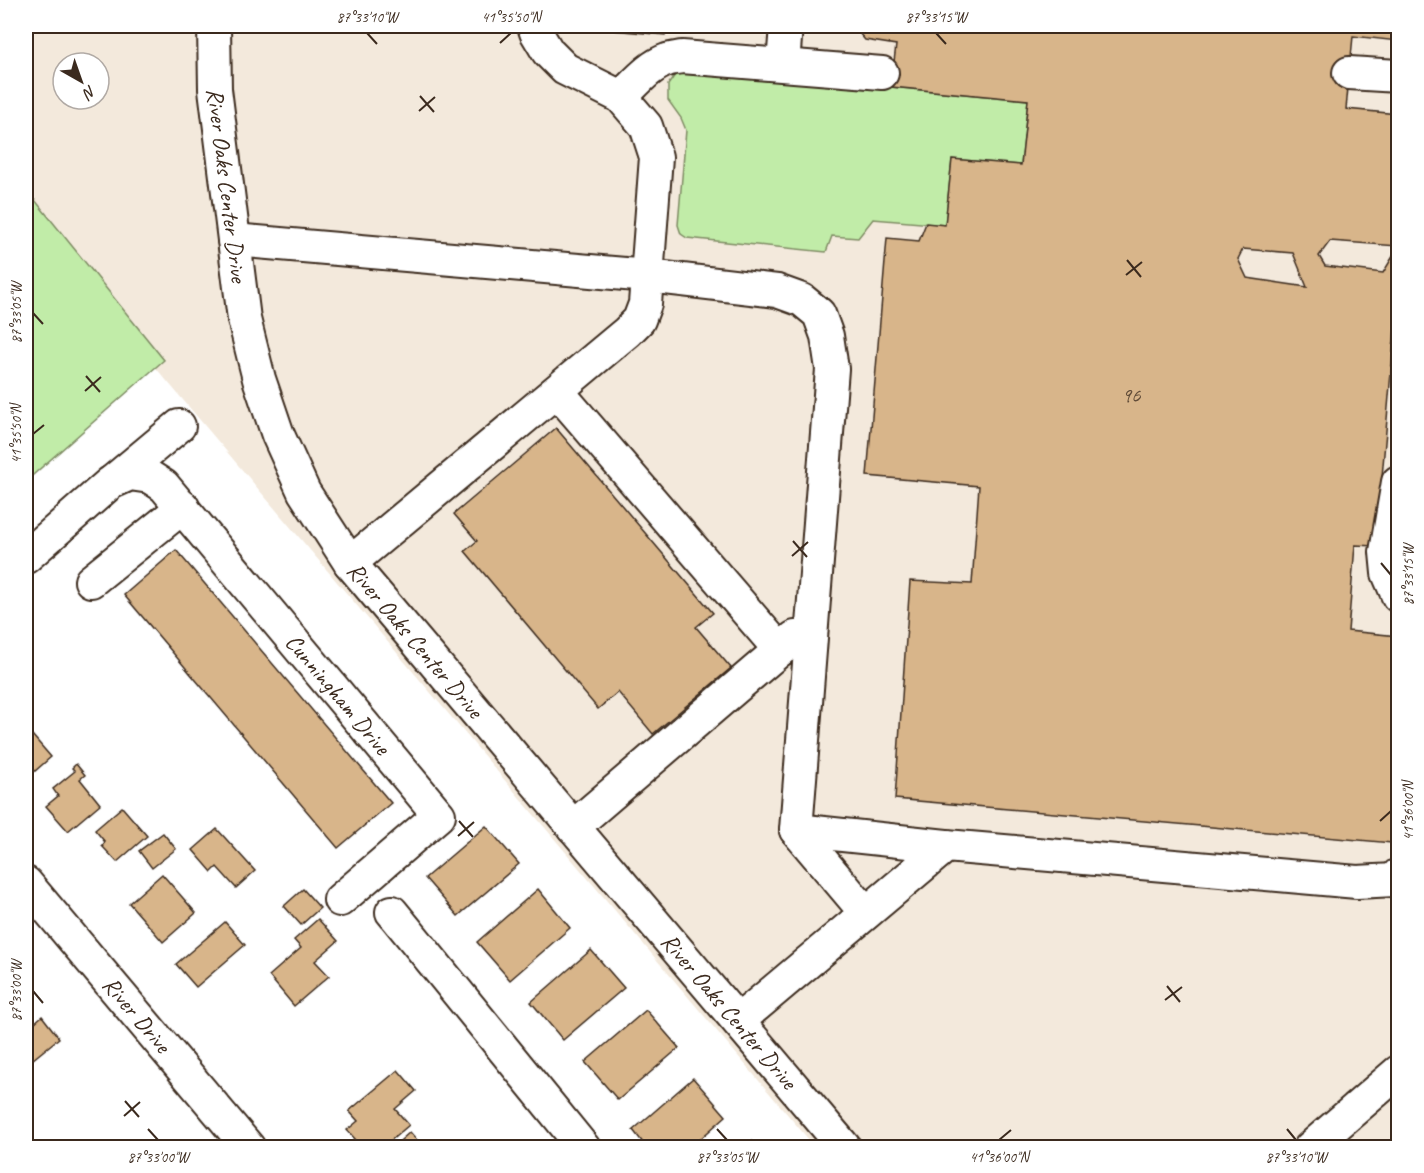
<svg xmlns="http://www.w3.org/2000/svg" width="1424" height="1173" font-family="Caveat,sans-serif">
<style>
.built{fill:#f3e9dc;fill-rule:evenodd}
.green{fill:#c1eca8;stroke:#7e8b63;stroke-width:1.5}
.building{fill:#d8b58a;stroke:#3b2a1e;stroke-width:1.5;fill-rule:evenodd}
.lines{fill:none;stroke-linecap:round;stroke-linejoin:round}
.minor-casing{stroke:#3b2a1e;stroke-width:36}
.minor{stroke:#fff;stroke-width:32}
.ticks{fill:none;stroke:#3b2a1e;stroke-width:2}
.labels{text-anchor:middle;stroke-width:5;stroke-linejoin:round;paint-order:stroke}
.number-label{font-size:21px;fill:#624d39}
.street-label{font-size:24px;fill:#3b2a1e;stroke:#fff}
.neatline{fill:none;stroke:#3b2a1e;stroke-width:2}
.ticks-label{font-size:15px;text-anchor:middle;fill:#3b2a1e}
</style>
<rect width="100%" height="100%" fill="#fff"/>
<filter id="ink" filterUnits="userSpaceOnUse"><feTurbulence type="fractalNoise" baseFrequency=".0167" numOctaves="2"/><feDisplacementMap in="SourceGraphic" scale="12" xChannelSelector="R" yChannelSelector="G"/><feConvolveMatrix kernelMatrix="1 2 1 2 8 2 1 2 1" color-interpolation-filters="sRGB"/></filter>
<g filter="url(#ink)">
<path class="built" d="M26,26H1398V1147H815L150,361L26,216ZM63,63H99V99H63Z"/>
<g class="green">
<polygon points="703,65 891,82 891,87 1028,100 1021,165 952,159 945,225 873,219 858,238 832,236 826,252 687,238 681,234 678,225 686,130 681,118 668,100 668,85 675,75"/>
<polygon points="26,189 164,360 26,481"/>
</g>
<g class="building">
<polygon points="579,26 666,26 665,35 578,27"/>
<path d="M853,26H1398V41L1353,36L1346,109L1398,114V246L1330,241L1319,256L1325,266L1383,273L1398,248V306L1396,315L1376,546L1355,545L1348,631L1398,636V767L1392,843L895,799L910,581L972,584L979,486L867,476L887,238L919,241L926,223L945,225L952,159L1021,165L1028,100L891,87L896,45L865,40ZM1243,249L1293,253L1307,287L1247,278L1238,259Z"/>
<polygon points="556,428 713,613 696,627 731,668 653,734 618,692 598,709 465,551 477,541 454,514"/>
<polygon points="176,550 391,803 338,848 124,595"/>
<polygon points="26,728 51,757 26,779"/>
<polygon points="76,764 85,775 80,779 100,804 68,831 46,806 58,796 53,789 75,771 72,768"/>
<polygon points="122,807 147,836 117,862 102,846 105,842 95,830"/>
<polygon points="486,826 519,864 458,916 425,878"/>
<polygon points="217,829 255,871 236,888 217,867 212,872 193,850"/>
<polygon points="163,833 176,849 152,868 139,851"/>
<polygon points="162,874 196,913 163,942 129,903"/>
<polygon points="303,889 320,908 301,925 284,906"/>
<polygon points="538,889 570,928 510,980 477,942"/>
<polygon points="318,919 338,941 315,961 329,976 294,1006 269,976 301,948 294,940"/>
<polygon points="225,922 245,945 196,987 176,964"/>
<polygon points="591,950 624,988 563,1040 531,1002"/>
<polygon points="646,1010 679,1048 618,1100 585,1062"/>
<polygon points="42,1016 59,1038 32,1060 26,1052 26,1030"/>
<polygon points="398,1070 416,1091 395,1109 409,1125 382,1148 345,1148 355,1139 347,1130 358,1121 349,1111"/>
<polygon points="693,1078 726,1116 690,1148 647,1148 633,1130"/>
<polygon points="410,1132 424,1148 392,1148"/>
<polygon points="752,1141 758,1148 744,1148"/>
</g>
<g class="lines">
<g class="minor-casing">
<g id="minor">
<path id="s1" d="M214,26L215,89L234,240L244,319L259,379L278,435L304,492L350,563L845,1148"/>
<polyline points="783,64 786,26"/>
<polyline points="1349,73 1398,76"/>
<path d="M621,97C635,84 649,66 667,60C672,58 677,58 682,57L882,73"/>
<polyline points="234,240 648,276 777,291 802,300 819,314 827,336 832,369 796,830 866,913"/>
<polyline points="557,391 780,650"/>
<polyline points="113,481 179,426"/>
<polyline points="1398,482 1386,552 1388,573 1398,596"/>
<path id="s2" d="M26,557L110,483L130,474L150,477L164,486L439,815L340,900"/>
<polyline points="350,563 627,332 639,320 645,304 656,157 646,126 621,97 565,69 548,52 536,32 534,26"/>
<polyline points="91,581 183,507"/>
<polyline points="573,827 795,637"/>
<polyline points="796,830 946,846 1357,882 1394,880 1398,875"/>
<path id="s3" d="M26,883L249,1148"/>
<polyline points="392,912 584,1148"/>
<polyline points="738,1021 946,846"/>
<polyline points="1310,1148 1398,1072"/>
</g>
</g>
<use href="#minor" class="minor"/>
</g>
</g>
<path class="ticks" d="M367,33L377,44M936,33L946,44M500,43L511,33M420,96L434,112M419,111L435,97M1127,260L1141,277M1126,275L1142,262M33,313L43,324M86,376L100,392M85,391L101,377M33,434L44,425M793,541L807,557M792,556L808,542M1381,563L1391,575M459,821L473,837M1380,821L1391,811M458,836L474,822M1167,986L1180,1002M33,991L43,1003M1165,1000L1182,987M125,1101L139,1117M124,1116L140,1102M148,1129L158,1140M717,1129L727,1140M1287,1129L1296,1140M999,1140L1011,1130"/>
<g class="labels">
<g class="number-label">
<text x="1131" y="402">96</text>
</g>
<g class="street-label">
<text dy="8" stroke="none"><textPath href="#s1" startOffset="160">River Oaks Center Drive</textPath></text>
<text dy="8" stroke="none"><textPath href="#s1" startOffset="664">River Oaks Center Drive</textPath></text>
<text dy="8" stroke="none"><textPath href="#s2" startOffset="442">Cunningham Drive</textPath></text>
<text dy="8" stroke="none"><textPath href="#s1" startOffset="1150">River Oaks Center Drive</textPath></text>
<text dy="8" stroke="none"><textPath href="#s3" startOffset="172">River Drive</textPath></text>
</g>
</g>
<rect width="1424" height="1173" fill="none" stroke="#fff" stroke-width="66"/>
<g transform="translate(81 81) rotate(140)"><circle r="28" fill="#ffffff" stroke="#b1aaa5" stroke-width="1.5"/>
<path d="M0-4.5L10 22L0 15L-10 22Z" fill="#3b2a1e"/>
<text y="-9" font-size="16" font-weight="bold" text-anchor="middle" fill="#3b2a1e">N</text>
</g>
<rect x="33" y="33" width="1358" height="1107" class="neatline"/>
<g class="ticks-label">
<text x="367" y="22">87°33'10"W</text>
<text x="511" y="22">41°35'50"N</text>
<text x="936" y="22">87°33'15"W</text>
<text transform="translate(16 313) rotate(-90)" y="5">87°33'05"W</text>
<text transform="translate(16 434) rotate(-90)" y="5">41°35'50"N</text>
<text transform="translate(1408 575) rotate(-90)" y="5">87°33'15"W</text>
<text transform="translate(1408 811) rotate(-90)" y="5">41°36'00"N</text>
<text transform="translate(16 991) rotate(-90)" y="5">87°33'00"W</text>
<text x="158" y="1162">87°33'00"W</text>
<text x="727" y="1162">87°33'05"W</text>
<text x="999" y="1162">41°36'00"N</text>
<text x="1296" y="1162">87°33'10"W</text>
</g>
</svg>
